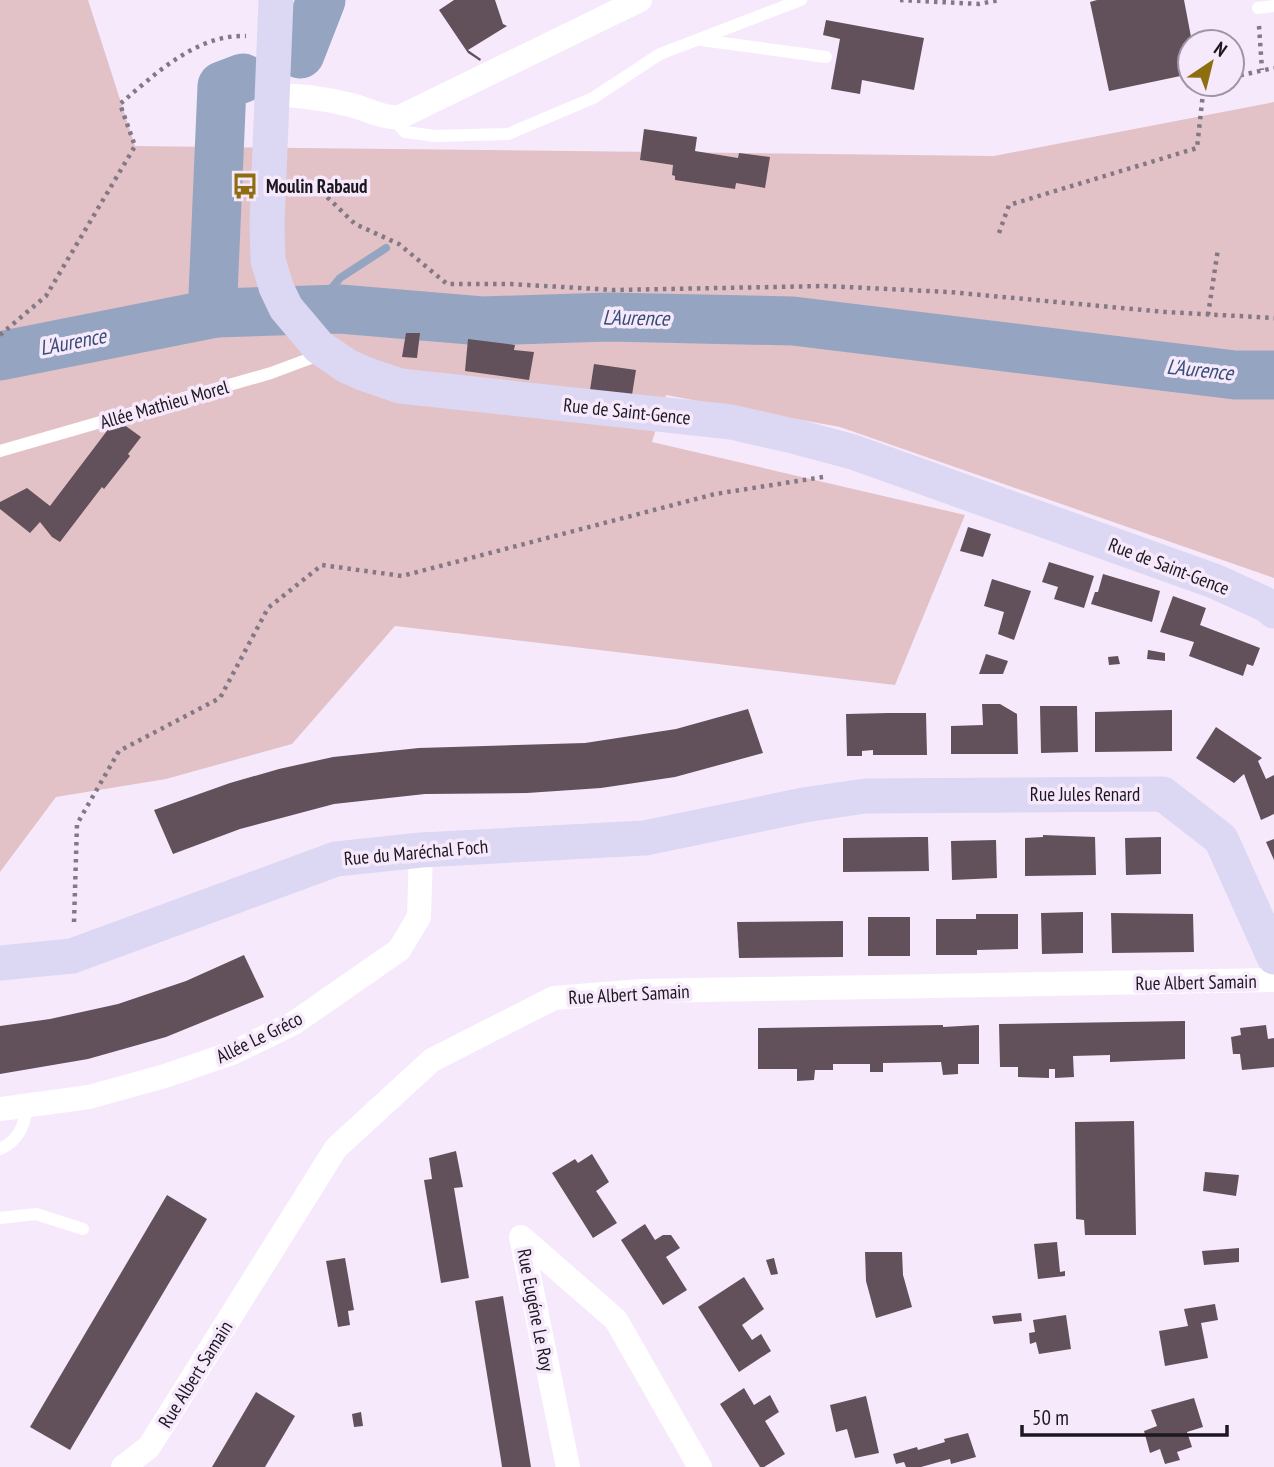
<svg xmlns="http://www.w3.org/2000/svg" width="1274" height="1467" font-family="'PT Sans Narrow',sans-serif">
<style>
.green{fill:#e3c2c7}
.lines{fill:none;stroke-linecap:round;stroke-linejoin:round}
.stream{stroke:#95a5c1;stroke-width:8}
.river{stroke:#95a5c1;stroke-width:49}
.building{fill:#62505b}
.path{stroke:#837986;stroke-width:4.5;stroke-dasharray:3.5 5;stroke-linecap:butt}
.lane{stroke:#fff;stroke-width:12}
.street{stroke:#fff;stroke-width:24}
.secondary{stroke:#dcd7f2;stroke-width:35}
.labels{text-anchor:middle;stroke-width:7;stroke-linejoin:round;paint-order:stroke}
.poi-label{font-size:19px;font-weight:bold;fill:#1d181f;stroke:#f7e9fc;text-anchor:start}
.street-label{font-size:19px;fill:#1d181f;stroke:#f7e9fc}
.water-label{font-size:21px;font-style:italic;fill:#374d76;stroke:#f7e9fc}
</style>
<rect width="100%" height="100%" fill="#f7e9fc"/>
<polygon class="green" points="0,0 88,0 135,146 994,156 1274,102 1274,578 840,427 666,395 652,442 965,515 895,685 395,626 292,744 166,779 56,797 0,872"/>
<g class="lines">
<polyline class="stream" points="314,310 340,278 386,248"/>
<g class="river">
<polyline points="300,54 321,0"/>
<polyline points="216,313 213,295 222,86 243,78"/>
<polyline points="0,356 216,313 340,309 482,321 608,317 793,321 1235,375 1274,375"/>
</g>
</g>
<g class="building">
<polygon points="454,0 495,0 503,24 507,26 468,50 481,59 480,61 468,53 439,10"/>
<polygon points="1097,0 1184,0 1192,42 1190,42 1190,74 1109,91 1090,2"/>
<polygon points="826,20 924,38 914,90 862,80 860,94 831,89 840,39 823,35"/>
<polygon points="644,129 697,137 695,151 738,158 739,153 770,157 765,188 736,183 735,189 675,180 675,176 672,175 673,165 640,160"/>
<polygon points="406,333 420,333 417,358 402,357"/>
<polygon points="468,339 515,345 514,350 534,352 529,380 465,371"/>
<polygon points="594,364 636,370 632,395 590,390"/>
<polygon points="116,419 141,437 128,454 130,456 104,489 102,487 60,542 52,537 40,522 30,533 0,509 0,502 27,488 50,506"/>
<polygon points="968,527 991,534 983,557 960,551"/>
<polygon points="1049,562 1094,576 1084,608 1054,599 1058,587 1042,582"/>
<polygon points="1103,574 1160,591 1152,622 1091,604 1095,592 1098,592"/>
<polygon points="992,579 1031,591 1014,640 998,634 1004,612 984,606"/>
<polygon points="1173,596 1206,608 1200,625 1260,648 1253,666 1247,664 1243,676 1189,656 1194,642 1160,632"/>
<polygon points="1148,650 1165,653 1165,661 1147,659"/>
<polygon points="986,654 1008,661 1003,674 979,674"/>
<polygon points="1118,656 1120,664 1109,665 1108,657"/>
<polygon points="982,704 1000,704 1017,714 1018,754 951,754 951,726 983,725"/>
<polygon points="1040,706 1077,706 1078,752 1041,753"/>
<polygon points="748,709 763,753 675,777 601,788 527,793 425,794 334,804 240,829 173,854 154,810 230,783 279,769 333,757 419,748 585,743 676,729"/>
<polygon points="1172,710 1172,751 1095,752 1095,712"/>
<polygon points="889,713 926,713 927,755 873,755 873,750 862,751 862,756 847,756 846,714"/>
<polygon points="1216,727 1262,758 1258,761 1266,779 1274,775 1274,814 1261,820 1244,774 1234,783 1196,758"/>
<polygon points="1043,835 1095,837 1096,875 1025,876 1025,838 1043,837"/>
<polygon points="917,837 928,837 929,871 843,872 843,838"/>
<polygon points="1161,837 1161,874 1126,875 1125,838"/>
<polygon points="1274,839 1274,860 1266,842"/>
<polygon points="996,840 997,878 952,880 951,841"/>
<polygon points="1083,912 1083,953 1042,954 1041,913"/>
<polygon points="1111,913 1193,914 1194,952 1112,953"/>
<polygon points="976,914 1018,914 1018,949 977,950 977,955 936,955 936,919 976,919"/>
<rect x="868" y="917" width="42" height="39"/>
<polygon points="843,921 843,957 739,958 737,922"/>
<polygon points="244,955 264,997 166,1037 88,1059 0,1074 0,1026 50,1019 118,1004 186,981"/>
<polygon points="1185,1021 1185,1059 1110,1062 1110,1055 1073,1056 1074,1077 1055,1078 1055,1069 1049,1069 1049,1078 1018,1077 1018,1067 1000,1067 999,1024"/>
<polygon points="943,1025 943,1027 979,1025 979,1064 958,1064 958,1074 943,1075 941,1062 883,1063 883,1072 870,1072 870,1064 833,1064 833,1070 815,1070 814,1080 797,1081 797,1069 758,1069 758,1028"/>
<polygon points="1266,1025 1268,1039 1274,1038 1274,1067 1242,1070 1240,1054 1233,1054 1231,1037 1241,1035 1240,1028"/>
<polygon points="1134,1121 1136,1235 1085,1235 1084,1220 1076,1219 1075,1122"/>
<polygon points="456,1151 463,1187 454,1188 469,1278 441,1283 424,1180 432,1179 429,1158"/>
<polygon points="592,1154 609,1182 596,1191 617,1223 593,1238 552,1173 575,1159 578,1163"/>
<polygon points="1205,1172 1239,1175 1236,1196 1203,1191"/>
<polygon points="167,1195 207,1219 70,1450 30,1427"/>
<polygon points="645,1224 655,1240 663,1235 671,1235 680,1248 666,1257 687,1290 663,1305 621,1240"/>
<polygon points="1057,1242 1060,1272 1065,1271 1065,1276 1038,1279 1034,1244"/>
<polygon points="1239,1248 1239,1262 1204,1265 1202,1251"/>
<polygon points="865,1252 902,1252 903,1275 912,1307 876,1318 866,1281"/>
<polygon points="345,1258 354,1310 348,1311 350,1325 338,1327 326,1261"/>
<polygon points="774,1258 778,1274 771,1275 766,1260"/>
<polygon points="744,1277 764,1309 742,1325 752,1340 761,1334 771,1351 739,1372 698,1307"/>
<polygon points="503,1296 523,1418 531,1467 502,1467 501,1460 475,1301"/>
<polygon points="1215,1304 1218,1320 1201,1323 1208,1358 1165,1366 1159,1331 1188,1326 1184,1309"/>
<polygon points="1021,1313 1022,1321 994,1324 992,1316"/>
<polygon points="1066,1315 1071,1349 1039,1354 1036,1342 1030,1344 1029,1333 1035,1332 1033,1320"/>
<polygon points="744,1388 754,1405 770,1395 779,1412 765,1421 785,1454 764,1467 760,1467 720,1404"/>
<polygon points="256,1392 295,1416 265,1467 212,1467"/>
<polygon points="866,1396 879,1453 855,1458 847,1429 836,1432 830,1405"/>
<polygon points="1194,1398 1203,1427 1187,1432 1192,1447 1177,1452 1180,1460 1165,1464 1160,1449 1150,1453 1144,1431 1157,1426 1151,1410"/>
<polygon points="361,1412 363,1426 354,1427 352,1414"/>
<polygon points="968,1433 976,1457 951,1464 950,1459 921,1467 906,1467 904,1462 896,1464 893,1454 917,1447 918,1450 945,1442 944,1439"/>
</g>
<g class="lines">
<g class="path">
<polyline points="900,0 979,4 999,0"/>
<polyline points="1259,26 1262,70"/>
<polyline points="1232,77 1274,68"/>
<polyline points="300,177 321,191 355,224 399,244 447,284 511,284 614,290 825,286 949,292 1165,312 1274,318"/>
<polyline points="999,233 1009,205 1197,148 1204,84"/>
<polyline points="1208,315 1218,249"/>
<path d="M0,335L46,296L135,146L120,104C155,74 197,34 246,36"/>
<polyline points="74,922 77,824 119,751 220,698 268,608 322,565 402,576 715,494 823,477"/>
</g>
<g class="lane">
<polyline points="1258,8 1274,6"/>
<polyline points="701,40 826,57"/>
<polyline points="393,119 405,132 435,136 508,134 593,98 660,54 801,0"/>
<polyline points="0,451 271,373 322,354"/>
<path d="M0,1149C20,1140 24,1125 28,1105"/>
<polyline points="0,1218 36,1214 83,1229"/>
</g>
<g class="street">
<path d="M273,95C298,95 327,99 351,105C367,109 384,119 400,117L640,0"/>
<polyline points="0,1109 89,1097 165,1076 232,1053 294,1023 399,950 419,917 421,850"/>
<polyline points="123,1467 149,1447 336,1148 432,1060 554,998 642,991 1274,980"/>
<polyline points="568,1467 521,1237 616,1320 700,1467"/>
</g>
<g class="secondary">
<polyline points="276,0 267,223 268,260 276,287 286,308 319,347 347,366 365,374 400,386 731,422 797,437 853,452 1214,581 1267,605 1274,611"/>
<polyline points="0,963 72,956 336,859 421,850 645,838 804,805 865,796 1163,794 1221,839 1274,957"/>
</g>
</g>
<defs>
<g id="bus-bare" transform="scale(2.1)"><path d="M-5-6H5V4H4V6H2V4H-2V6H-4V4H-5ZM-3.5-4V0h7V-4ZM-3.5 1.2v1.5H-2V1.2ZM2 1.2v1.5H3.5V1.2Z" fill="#8d6f12" stroke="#f7e9fc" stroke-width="2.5" paint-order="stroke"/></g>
</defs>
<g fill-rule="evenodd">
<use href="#bus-bare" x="245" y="186"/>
</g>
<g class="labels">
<g class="poi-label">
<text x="266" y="193">Moulin Rabaud</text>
</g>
<g class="street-label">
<text transform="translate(164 404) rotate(-16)" y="7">Allée Mathieu Morel</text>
<text transform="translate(627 411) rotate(6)" y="7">Rue de Saint-Gence</text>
<text transform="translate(1169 566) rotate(21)" y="7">Rue de Saint-Gence</text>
<text x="1085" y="801">Rue Jules Renard</text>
<text transform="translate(416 852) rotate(-5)" y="7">Rue du Maréchal Foch</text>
<text transform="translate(1196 982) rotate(-1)" y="7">Rue Albert Samain</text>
<text transform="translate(629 994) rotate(-3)" y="7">Rue Albert Samain</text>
<text transform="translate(259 1037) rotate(-26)" y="7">Allée Le Gréco</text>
<text transform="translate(536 1310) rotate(79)" y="7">Rue Eugéne Le Roy</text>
<text transform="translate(195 1374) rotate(-58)" y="7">Rue Albert Samain</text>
</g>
<g class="water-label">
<text transform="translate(636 318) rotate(1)" y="7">L'Aurence</text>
<text transform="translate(73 342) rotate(-11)" y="7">L'Aurence</text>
<text transform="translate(1200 370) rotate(6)" y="7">L'Aurence</text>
</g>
</g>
<g transform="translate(1211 63) rotate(35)"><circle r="33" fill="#f7e9fc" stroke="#a095a4" stroke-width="2"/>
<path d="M0-5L12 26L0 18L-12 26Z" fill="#8d6f12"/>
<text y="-10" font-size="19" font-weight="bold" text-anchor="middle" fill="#1d181f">N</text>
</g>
<path d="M1022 1425v10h205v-10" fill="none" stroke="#1d181f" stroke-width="3.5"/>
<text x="1032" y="1425" font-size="21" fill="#1d181f" stroke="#f7e9fc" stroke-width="5" paint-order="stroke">50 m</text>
</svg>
